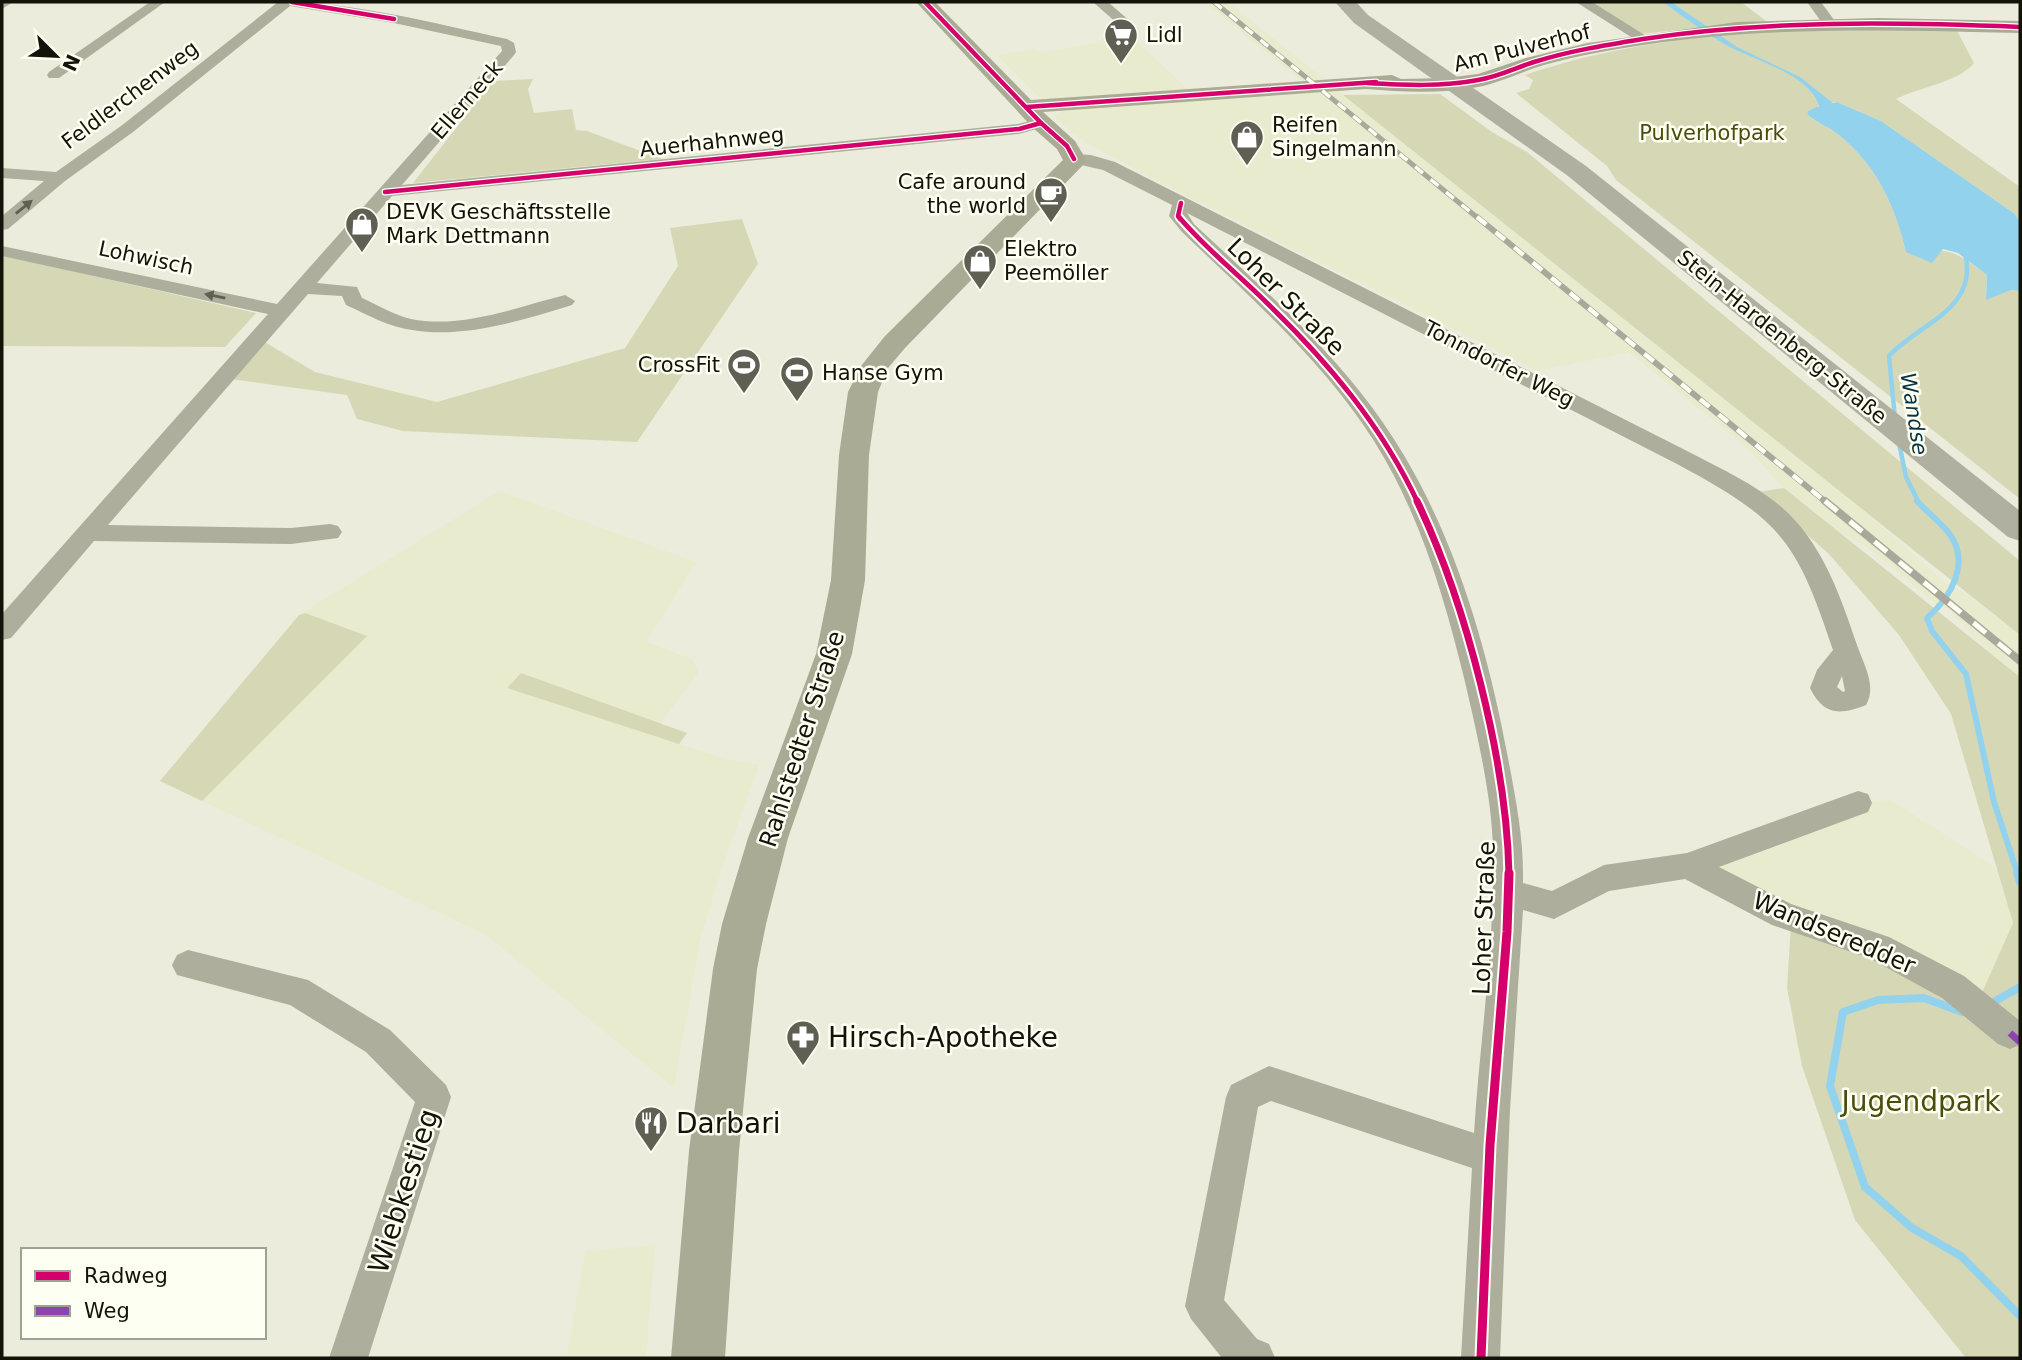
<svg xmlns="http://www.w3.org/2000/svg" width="2022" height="1360" font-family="'DejaVu Sans',sans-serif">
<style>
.built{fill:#e9ebcf}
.green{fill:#d6d8b5}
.water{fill:#93d2ed}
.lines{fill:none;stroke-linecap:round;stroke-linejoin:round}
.stream-far2{stroke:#93d2ed;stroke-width:4.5}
.stream-far1{stroke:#93d2ed;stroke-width:6}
.stream{stroke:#93d2ed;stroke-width:8}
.street{fill:#adae9c;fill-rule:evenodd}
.secondary{fill:#aaab95;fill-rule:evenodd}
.primary{fill:#b0b0a0;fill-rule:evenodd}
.rail-far2-casing{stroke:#a9a99b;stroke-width:5}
.rail-far1-casing{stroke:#a9a99b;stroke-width:6}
.rail-casing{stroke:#a9a99b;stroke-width:8}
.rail-far2{stroke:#fefff3;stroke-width:3.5;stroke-dasharray:10;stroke-linecap:butt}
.rail-far1{stroke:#fefff3;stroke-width:4.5;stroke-dasharray:12;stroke-linecap:butt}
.rail{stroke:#fefff3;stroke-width:5;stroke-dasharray:16;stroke-linecap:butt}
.quiet{stroke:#8e44ad;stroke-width:7;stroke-dasharray:14 7;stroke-linecap:butt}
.cycleway-far3-casing{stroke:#fefff3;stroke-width:7}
.cycleway-far2-casing{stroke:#fefff3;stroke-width:9}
.cycleway-far1-casing{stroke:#fefff3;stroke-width:11}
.cycleway-casing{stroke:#fefff3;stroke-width:13}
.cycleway-far3{stroke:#d6006c;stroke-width:4.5}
.cycleway-far2{stroke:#d6006c;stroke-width:5}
.cycleway-far1{stroke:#d6006c;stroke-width:7}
.cycleway{stroke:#d6006c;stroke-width:9}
.oneway{fill:#606052}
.labels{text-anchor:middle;stroke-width:5;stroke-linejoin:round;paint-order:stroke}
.far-poi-label{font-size:21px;fill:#131309;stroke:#fefff3;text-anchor:start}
.far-street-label{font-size:21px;fill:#131309;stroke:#fefff3}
.far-park-label{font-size:21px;fill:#4c4d0d;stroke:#fefff3}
.far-water-label{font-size:21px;font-style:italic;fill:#083244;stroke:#fefff3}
.street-label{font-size:24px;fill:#131309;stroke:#fefff3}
.near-poi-label{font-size:28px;fill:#131309;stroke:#fefff3;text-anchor:start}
.near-park-label{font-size:28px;fill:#4c4d0d;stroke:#fefff3}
.near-street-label{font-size:28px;fill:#131309;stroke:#fefff3}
</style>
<rect width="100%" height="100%" fill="#ebecdc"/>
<g class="built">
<polygon points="1204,2 1228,2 1863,510 1946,583 1965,593 2020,635 2020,677 1972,636 1951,611 1932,601 1872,551 1829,525 1784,488 1744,445 1629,352 1537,371 1153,179 1085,142 1056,119 1055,115 1063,110 1314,91"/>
<polygon points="1132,36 1187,89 1041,99 997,55 1035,49 1040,53"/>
<polygon points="499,491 696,562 646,642 692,659 699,672 652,735 727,759 759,765 722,868 700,940 674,1088 486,935 160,781 299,615"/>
<polygon points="1891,800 1996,868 2013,923 1980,997 1687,866 1858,803"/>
<polygon points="655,1245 646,1358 567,1358 585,1251"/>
</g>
<g class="green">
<polygon points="1586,2 1741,2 1766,21 1640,34"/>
<path d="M1803,29H1956L1974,63C1959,82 1920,87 1896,99L2020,187V223L2015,214L1881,121L1837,102L1819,103L1817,109L1808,111L1807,114C1817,123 1829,127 1839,135C1877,166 1895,206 1906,252C1950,248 1952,249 1987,275L1986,299L2011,290L2020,291V499L1616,180L1607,166L1516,93L1529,89L1533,80L1525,75C1615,44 1708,35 1803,29Z"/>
<polygon points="533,79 528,89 534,113 572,109 576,130 587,131 662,159 413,183 493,81"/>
<polygon points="1440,94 1492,132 1527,152 2020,561 2020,635 1343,95"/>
<polygon points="742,219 758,264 637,442 403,431 357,419 347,395 223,378 258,338 315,372 437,402 625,348 678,266 670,228"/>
<polygon points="2,255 256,313 225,347 2,346"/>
<polygon points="1784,488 2020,677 2020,1358 1966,1358 1855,1220 1802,1066 1787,988 1791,924 1980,997 2013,923 1951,714 1899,635 1829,554 1758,492"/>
<polygon points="305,613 367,636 202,801 160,781 299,615"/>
<polygon points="521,673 687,733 679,744 507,688"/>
</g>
<path class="water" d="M1663,2H1671L1737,47L1800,77L1833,103L1837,102L1881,121L2015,214L2020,223V291L2011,290L1986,300L1987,275L1958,253L1943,249L1932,263L1906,252C1895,206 1877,166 1839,135C1829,127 1817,123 1807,114L1808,111L1819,106C1810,74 1753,60 1726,45C1704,32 1683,17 1663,2Z"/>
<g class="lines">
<g class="stream-far2">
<path d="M1895,419L1889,356C1921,322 1979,309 1965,253"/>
<polyline points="1899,443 1906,477 1919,503"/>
</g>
<path class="stream-far1" d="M1917,501C1927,512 1939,521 1948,532C1972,562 1951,597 1927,618L1932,631L1966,674L1994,802L2018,875"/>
<g class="stream">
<polyline points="2017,873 2020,882"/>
<polyline points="1990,1004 2020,987"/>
<polyline points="1962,1012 1924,998 1878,1000 1843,1012 1830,1086 1865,1187 1912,1228 1961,1256 2020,1316"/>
</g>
<g class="street">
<polygon points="2,2 13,2 2,9"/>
<polygon points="150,2 165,2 59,78 49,78 47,75 49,72"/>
<path d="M278,2C355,2 432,23 507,39L514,43L516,52L514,55L402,185L1018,124L1041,118L1049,123L1047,126L1019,134L392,196L317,283L357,287L362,298C378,305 394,315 411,319C462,329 517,307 565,295L575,301L572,305C523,320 464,339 412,330C389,327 368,315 346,305L342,296L308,294L108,525L291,528L330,524L338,526L342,532L338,538L291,544L94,541L11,638L2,640V614L268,314L2,256V246L277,304L502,51L501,46L394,23L290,6L133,132L65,181L8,229L2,230V216L44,181L2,178V168L56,172L121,126Z"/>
<polygon points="1093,2 1108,2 1132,23 1130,26 1120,26"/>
<polygon points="1576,2 1592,2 1651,39 1644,43 1639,42"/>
<polygon points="1807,2 1821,2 1837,24 1835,27 1825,27"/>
<path d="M1074,154L1091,155L1115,162L1693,454C1725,471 1761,487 1788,513C1824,548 1841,598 1857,645C1864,665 1877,686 1866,705C1840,715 1824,716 1810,688L1817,670L1833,650C1796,539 1781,520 1677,464L1187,213L1194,224C1256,282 1320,338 1371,406C1447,507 1485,635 1508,758C1516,800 1524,840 1523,883L1552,891L1604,865L1687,853L1858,791L1868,794L1872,803L1868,812L1719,867L1791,904L1889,937L1964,976L2020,1021V1045L2010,1049L1998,1044L1942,998L1869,958L1772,925L1685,879L1609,891L1554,919L1523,910L1510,1110L1500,1358H1461L1472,1168L1271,1101L1258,1107L1224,1300L1257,1339L1269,1344L1275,1358H1222L1191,1319L1185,1306L1226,1097L1231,1085L1269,1066L1474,1133C1480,1039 1495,944 1493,849C1492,798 1477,733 1465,682C1445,599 1420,514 1374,441C1323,361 1250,297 1182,232L1169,216L1172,205L1103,170L1068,162L1066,159L1068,156ZM1842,676L1845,691L1843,692L1837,687Z"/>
<polygon points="188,950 308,980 390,1030 446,1085 451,1097 368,1358 329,1358 415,1102 366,1052 290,1005 177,975 172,965 177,955"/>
</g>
<path class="secondary" d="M916,2H935L1031,100L1392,75L1401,79L1446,78L1478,74L1526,58L1588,43L1737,22L1878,18L2020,21V33C1894,30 1768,26 1643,45C1609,50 1576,56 1544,65C1521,72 1501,82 1478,87C1441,94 1403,92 1366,89L1043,112L1075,141L1087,161L905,348L888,368L878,392L869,455L865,580L852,654L788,838L766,924L757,969L739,1151L725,1358H671L689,1151L713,969L722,924L748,838L816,654L831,580L839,455L848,392L861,366L885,336L1063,160L1057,149L1033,128Z"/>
<polygon class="primary" points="1335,2 1356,2 1368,15 1586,166 2020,511 2020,541 2008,537 1568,176 1354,23"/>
<g class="rail-far2-casing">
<polyline id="rail-far2" points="1214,2 1479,219"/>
</g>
<g class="rail-far1-casing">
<polyline id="rail-far1" points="1477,217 1827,503"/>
</g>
<g class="rail-casing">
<polyline id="rail" points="1825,501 2020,661"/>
</g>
<use href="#rail-far2" class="rail-far2"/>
<use href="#rail-far1" class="rail-far1"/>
<use href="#rail" class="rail"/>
<polyline class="quiet" points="2010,1033 2020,1042"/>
<g class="cycleway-far3-casing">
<g id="cycleway-far3">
<polyline points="292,2 394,19"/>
<polyline points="925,2 1041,123 1067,146 1074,159"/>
<path d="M1367,83C1404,85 1442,87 1478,80C1498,77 1515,68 1534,62C1569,51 1606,45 1643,39C1768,20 1894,22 2020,27"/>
<polyline points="1027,107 1376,82"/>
<polyline points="385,192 1019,129 1041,123"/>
<polyline points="1180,219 1178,216 1181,203"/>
</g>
</g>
<g class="cycleway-far2-casing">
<path id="cycleway-far2" d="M1179,217C1205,248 1238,274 1267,303C1328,362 1382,426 1418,503"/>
</g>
<g class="cycleway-far1-casing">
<path id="cycleway-far1" d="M1417,501C1466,603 1507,762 1509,875"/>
</g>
<g class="cycleway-casing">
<polyline id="cycleway" points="1481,1358 1490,1145 1507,932 1509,873"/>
</g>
<use href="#cycleway-far3" class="cycleway-far3"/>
<use href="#cycleway-far2" class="cycleway-far2"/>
<use href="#cycleway-far1" class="cycleway-far1"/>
<use href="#cycleway" class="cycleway"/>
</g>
<defs><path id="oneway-solid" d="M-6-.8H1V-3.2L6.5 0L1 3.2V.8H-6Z" transform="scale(1.75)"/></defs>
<g class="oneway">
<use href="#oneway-solid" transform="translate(24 207) rotate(-39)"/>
<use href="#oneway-solid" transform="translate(215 296) rotate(-168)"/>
</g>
<defs>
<g id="supermarket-pin" transform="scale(1.75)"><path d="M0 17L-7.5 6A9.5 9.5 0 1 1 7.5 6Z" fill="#5f5f53" stroke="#fefff3"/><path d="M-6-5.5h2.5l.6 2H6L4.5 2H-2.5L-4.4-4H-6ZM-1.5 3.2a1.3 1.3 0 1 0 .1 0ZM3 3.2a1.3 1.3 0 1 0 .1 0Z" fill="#fff"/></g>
<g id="shop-pin" transform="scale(1.75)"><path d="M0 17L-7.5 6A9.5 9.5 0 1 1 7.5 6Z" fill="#5f5f53" stroke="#fefff3"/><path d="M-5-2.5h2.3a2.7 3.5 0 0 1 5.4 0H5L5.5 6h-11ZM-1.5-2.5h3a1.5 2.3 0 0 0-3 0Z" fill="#fff"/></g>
<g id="cafe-pin" transform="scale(1.75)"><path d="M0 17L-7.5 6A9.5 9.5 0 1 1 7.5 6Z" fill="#5f5f53" stroke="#fefff3"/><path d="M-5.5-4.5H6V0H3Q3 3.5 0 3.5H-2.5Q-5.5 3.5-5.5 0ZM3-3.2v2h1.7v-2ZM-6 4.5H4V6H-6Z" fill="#fff"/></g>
<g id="stadium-pin" transform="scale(1.75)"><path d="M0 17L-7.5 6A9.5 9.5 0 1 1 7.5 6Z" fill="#5f5f53" stroke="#fefff3"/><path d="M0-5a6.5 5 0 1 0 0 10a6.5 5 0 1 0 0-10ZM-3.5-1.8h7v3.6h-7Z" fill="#fff"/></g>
<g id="pharmacy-pin" transform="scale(1.75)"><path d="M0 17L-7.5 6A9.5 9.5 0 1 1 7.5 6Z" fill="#5f5f53" stroke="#fefff3"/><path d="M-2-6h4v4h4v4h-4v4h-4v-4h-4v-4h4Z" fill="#fff"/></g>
<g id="restaurant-pin" transform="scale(1.75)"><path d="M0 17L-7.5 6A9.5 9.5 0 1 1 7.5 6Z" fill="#5f5f53" stroke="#fefff3"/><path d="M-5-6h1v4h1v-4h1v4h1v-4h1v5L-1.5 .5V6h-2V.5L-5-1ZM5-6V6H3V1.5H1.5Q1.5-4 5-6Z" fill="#fff"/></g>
</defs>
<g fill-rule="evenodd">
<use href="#supermarket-pin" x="1121" y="35"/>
<use href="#shop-pin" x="1247" y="137"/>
<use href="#cafe-pin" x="1051" y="194"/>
<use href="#shop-pin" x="362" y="224"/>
<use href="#shop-pin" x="980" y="261"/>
<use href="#stadium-pin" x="744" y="365"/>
<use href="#stadium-pin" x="797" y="373"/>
<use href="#pharmacy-pin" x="803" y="1037"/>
<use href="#restaurant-pin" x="651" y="1123"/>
</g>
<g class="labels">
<g class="far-poi-label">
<text x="1146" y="42">Lidl</text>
<text x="1272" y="132">Reifen<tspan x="1272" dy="24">Singelmann</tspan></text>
<text x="1026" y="189" text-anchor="end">Cafe around<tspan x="1026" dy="24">the world</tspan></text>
<text x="386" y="219">DEVK Geschäftsstelle<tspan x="386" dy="24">Mark Dettmann</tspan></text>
<text x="1004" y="256">Elektro<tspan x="1004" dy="24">Peemöller</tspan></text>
<text x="720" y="372" text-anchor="end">CrossFit</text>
<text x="822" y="380">Hanse Gym</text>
</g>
<g class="far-street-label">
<text transform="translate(1522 48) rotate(-14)" y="7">Am Pulverhof</text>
<text transform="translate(130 95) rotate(-37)" y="7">Feldlerchenweg</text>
<text transform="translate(467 100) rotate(-49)" y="7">Ellerneck</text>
<text transform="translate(712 142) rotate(-6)" y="7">Auerhahnweg</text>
<text transform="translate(146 258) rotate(12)" y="7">Lohwisch</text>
<text transform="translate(1782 337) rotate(39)" y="7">Stein-Hardenberg-Straße</text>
<text transform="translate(1499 364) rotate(27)" y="7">Tonndorfer Weg</text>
</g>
<g class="far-park-label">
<text x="1712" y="140">Pulverhofpark</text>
</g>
<g class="far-water-label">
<text transform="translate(1914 414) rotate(81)" y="7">Wandse</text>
</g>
<g class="street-label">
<text transform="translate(1286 297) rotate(45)" y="8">Loher Straße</text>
<text transform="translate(802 739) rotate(-72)" y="8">Rahlstedter Straße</text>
<text transform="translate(1484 918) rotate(-88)" y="8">Loher Straße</text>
<text transform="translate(1834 933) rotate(23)" y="8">Wandseredder</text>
</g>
<g class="near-poi-label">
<text x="828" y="1047">Hirsch-Apotheke</text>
<text x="676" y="1133">Darbari</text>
</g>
<g class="near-park-label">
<text x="1921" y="1111">Jugendpark</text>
</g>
<g class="near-street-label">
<text transform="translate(403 1191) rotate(-72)" y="10">Wiebkestieg</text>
</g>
</g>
<rect width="2022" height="1360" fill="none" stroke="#131309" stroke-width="7"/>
<rect x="21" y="1248" width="245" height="91" fill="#fefff3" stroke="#a0a195" stroke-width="2"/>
<rect x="35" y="1271" width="35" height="10" fill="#d6006c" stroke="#a0a195" stroke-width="2"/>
<text x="84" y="1283" font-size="21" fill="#131309">Radweg</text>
<rect x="35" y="1306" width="35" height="10" fill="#8e44ad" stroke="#a0a195" stroke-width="2"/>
<text x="84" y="1318" font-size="21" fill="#131309">Weg</text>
<g transform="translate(56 56) rotate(114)" stroke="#fefff3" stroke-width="5" paint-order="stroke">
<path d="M0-5L12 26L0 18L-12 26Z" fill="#131309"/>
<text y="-10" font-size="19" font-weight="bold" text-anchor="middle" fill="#131309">N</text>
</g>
</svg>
